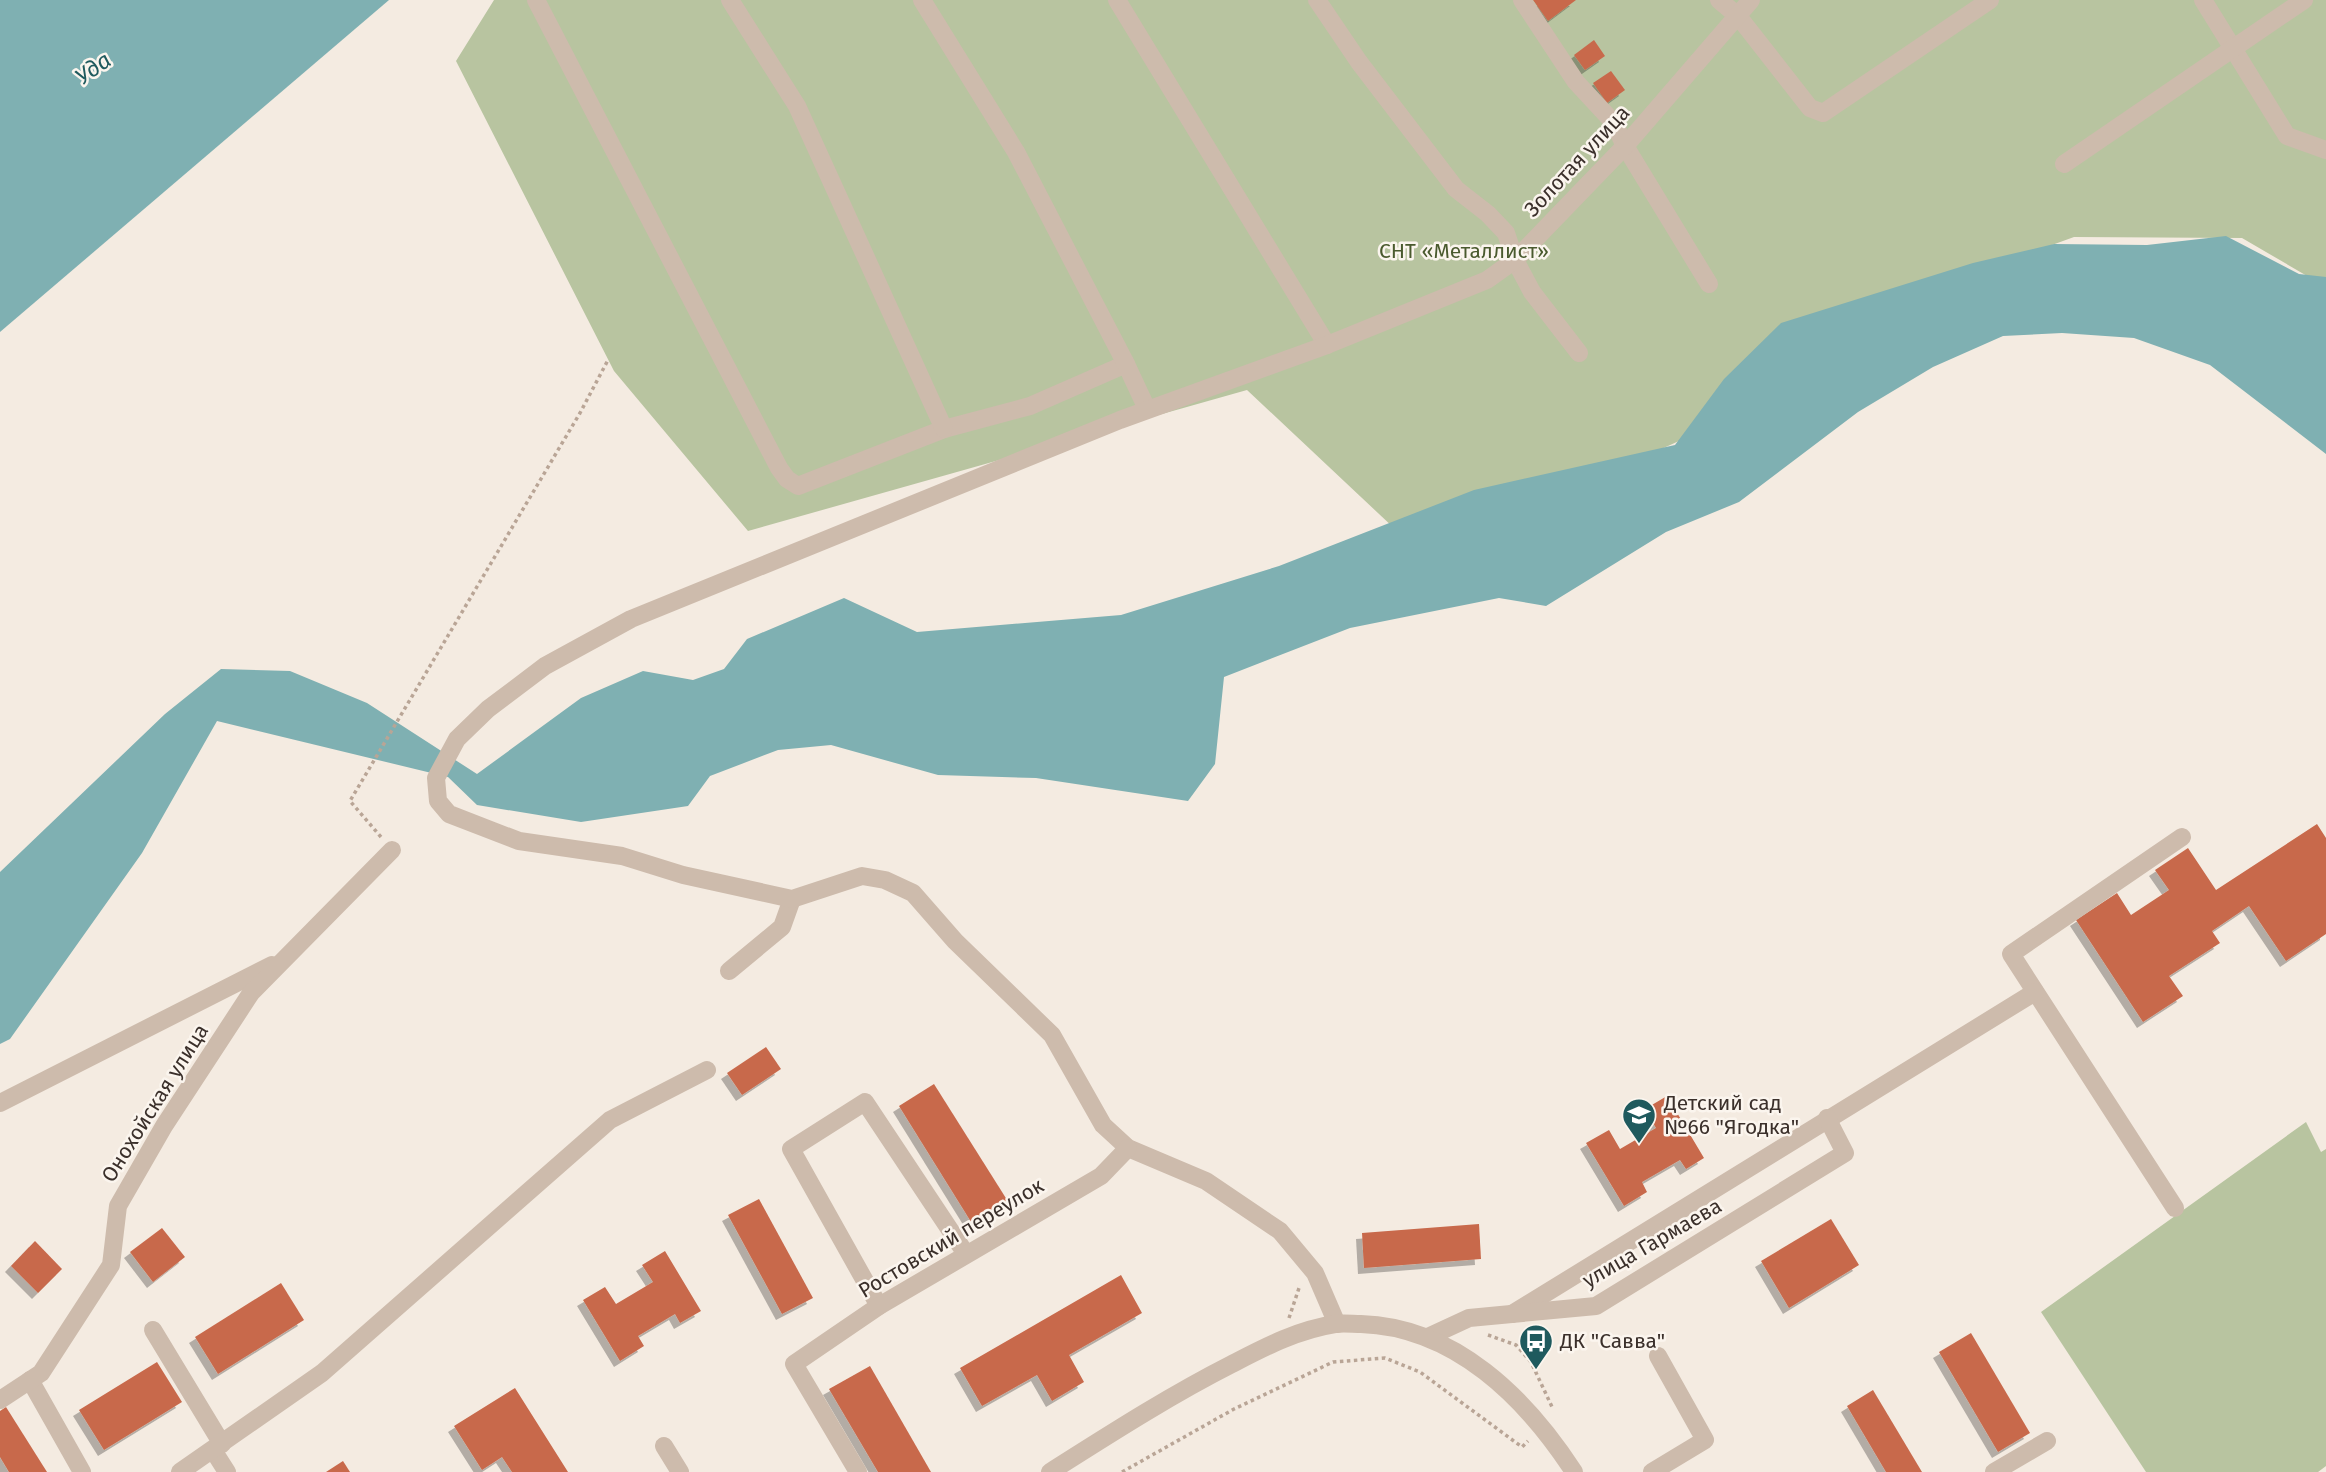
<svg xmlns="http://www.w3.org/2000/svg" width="2326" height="1472" font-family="'Fira Sans',sans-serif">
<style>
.green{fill:#b8c4a0}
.water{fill:#7fb0b2}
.building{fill:#c8694b;filter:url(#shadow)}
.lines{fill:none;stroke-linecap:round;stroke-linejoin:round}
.path{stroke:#b9a596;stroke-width:3.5;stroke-dasharray:3.5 3.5;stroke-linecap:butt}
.minor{stroke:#cdbbac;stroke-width:18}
.labels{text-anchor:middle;stroke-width:5;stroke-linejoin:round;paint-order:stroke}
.street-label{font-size:21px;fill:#3b302b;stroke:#fbf5ee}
.park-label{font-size:21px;fill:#4a5a2e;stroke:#fbf5ee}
.poi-label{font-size:21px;fill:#3b302b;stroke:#fbf5ee;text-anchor:start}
.water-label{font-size:23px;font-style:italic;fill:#1f5a5e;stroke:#fbf5ee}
</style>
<defs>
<filter id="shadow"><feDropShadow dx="-6" dy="6" stdDeviation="0" flood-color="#0004"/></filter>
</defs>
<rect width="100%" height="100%" fill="#f4ebe1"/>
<g class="green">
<polygon points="494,0 2326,0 2326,287 2242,238 2074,237 1778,344 1703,430 1611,472 1395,529 1247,390 748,531 614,371 456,61"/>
<polygon points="2306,1122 2321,1152 2326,1149 2326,1466 2318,1472 2146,1472 2041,1312"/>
</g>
<g class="water">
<polygon points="0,0 389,0 0,332"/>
<polygon points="2226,236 2299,274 2326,277 2326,454 2210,365 2134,338 2062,333 2003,336 1933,367 1858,412 1739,502 1666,532 1546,606 1499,598 1350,628 1224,677 1215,764 1188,801 1036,778 938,775 831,745 778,750 710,776 688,806 581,822 477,805 448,777 217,721 142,853 10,1039 0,1044 0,872 165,714 221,669 290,671 367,703 477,774 581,698 643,671 693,680 724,669 747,639 844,598 917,632 1121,615 1279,566 1474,490 1675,445 1724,379 1781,323 1973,263 2054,244 2147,245"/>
</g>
<g class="building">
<polygon points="1533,0 1576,0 1548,21"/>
<polygon points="1594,40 1605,56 1585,70 1574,55"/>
<polygon points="1611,71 1625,90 1607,103 1593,83"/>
<polygon points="2317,824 2326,838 2326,934 2286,961 2249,906 2212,931 2220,943 2169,976 2183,996 2143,1022 2076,920 2117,893 2131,915 2169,890 2155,870 2188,848 2216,890"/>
<polygon points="766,1047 781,1069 742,1095 727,1073"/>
<polygon points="934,1084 1009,1203 973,1225 899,1106"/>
<polygon points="1667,1096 1704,1158 1686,1169 1680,1160 1642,1182 1647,1192 1624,1206 1586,1143 1609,1130 1620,1149 1656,1128 1645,1109"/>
<polygon points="759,1199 813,1298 782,1314 728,1215"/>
<polygon points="1831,1219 1859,1265 1789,1308 1761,1261"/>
<polygon points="1479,1224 1481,1259 1364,1268 1362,1233"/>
<polygon points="162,1228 185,1257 153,1282 130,1252"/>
<polygon points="35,1241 62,1269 38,1293 11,1266"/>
<polygon points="665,1251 701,1311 680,1323 675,1314 638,1336 644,1346 620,1361 583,1300 605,1287 616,1304 653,1282 642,1265"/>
<polygon points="1121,1275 1142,1313 1069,1355 1084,1382 1052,1401 1037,1375 982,1406 960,1368"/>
<polygon points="281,1283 304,1320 218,1374 195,1337"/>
<polygon points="1971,1333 2030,1433 1998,1452 1939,1352"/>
<polygon points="157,1362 182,1402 104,1450 79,1410"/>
<polygon points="870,1366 931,1472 878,1472 829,1389"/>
<polygon points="515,1388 568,1472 512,1472 502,1457 482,1470 454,1426"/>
<polygon points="1873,1390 1922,1472 1886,1472 1847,1406"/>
<polygon points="6,1407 47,1472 9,1472 0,1457 0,1411"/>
<polygon points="343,1461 350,1472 326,1472"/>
</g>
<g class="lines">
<g class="path">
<polyline points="381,837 350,801 580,413 608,360"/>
<polyline points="1289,1318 1300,1285"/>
<polyline points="1488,1335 1516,1345 1531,1362 1553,1409"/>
<polyline points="1122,1472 1234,1409 1333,1362 1385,1358 1420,1372 1522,1447 1528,1441"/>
</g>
<g class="minor">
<polyline points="536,0 779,468 787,479 798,486 944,429 1030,406 1126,364"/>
<polyline points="730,0 797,106 944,429"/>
<polyline points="922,0 1016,152 1126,364 1147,409"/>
<polyline points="1117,0 1327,345"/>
<polyline points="1317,0 1359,62 1456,189 1488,214 1506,233 1515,260 1532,292 1579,353"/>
<polyline points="1522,0 1576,82 1614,123 1625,146 1709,284"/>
<polyline points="1719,0 1738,16 1810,108 1823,113 1990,0"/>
<polyline points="2203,0 2287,136 2326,150"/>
<polyline points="2064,164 2304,0"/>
<polyline points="729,971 782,927 792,899"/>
<polyline points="0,1103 272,965"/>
<polyline points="2175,1208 2011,954 2182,837"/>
<polyline points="879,1306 791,1149 865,1102 966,1254"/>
<polyline points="1512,1314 2035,992"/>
<polyline points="1337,1324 1315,1273 1280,1231 1206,1181 1128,1148 1103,1125 1052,1035 955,941 913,893 885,880 862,876 792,899 683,875 622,856 519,841 449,814 438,801 436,778 457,739 488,709 545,666 631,619 1120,420 1327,345 1487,280 1515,260 1625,146 1751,0"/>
<polyline points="153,1330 222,1444"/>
<polyline points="1428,1337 1469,1318 1596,1306 1845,1153 1827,1118"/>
<polyline points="30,1380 82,1472"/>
<polyline points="0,1400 41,1373 111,1265 118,1206 164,1126 251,993 392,850"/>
<polyline points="664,1446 680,1472"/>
<polyline points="213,1450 227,1472"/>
<polyline points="180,1472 322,1373 610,1120 707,1070"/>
<polyline points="858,1472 794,1364 879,1306 1101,1176 1128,1148"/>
<path d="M1050,1472C1110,1434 1169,1396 1232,1364C1265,1347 1297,1330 1335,1324C1343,1323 1353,1324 1361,1324C1455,1327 1526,1398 1574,1472"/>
<polyline points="1652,1472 1705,1440 1658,1356"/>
<polyline points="1994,1472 2047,1441"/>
</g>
</g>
<defs>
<g id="school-pin" transform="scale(1.75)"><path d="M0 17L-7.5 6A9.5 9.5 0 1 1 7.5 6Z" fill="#1f5a5e" stroke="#fbf5ee"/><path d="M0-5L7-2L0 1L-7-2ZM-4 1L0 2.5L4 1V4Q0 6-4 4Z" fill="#fff"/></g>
<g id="bus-pin" transform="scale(1.75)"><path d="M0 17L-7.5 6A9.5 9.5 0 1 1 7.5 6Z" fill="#1f5a5e" stroke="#fbf5ee"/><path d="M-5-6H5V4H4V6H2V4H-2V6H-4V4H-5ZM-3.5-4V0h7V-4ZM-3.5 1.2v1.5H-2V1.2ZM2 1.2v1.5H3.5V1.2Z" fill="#fff"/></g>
</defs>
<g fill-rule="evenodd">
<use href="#school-pin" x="1639" y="1115"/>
<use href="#bus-pin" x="1536" y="1341"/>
</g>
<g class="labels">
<g class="street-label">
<text transform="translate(1577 161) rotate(-47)" y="7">Золотая улица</text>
<text transform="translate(155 1103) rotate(-58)" y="7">Онохойская улица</text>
<text transform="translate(951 1238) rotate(-31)" y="7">Ростовский переулок</text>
<text transform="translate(1652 1243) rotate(-30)" y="7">улица Гармаева</text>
</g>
<g class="park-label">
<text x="1464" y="258">СНТ «Металлист»</text>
</g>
<g class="poi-label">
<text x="1664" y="1110">Детский сад<tspan x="1664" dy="24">№66 "Ягодка"</tspan></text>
<text x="1560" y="1348">ДК "Савва"</text>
</g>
<g class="water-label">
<text transform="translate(93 68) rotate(-36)" y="8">Уда</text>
</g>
</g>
</svg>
